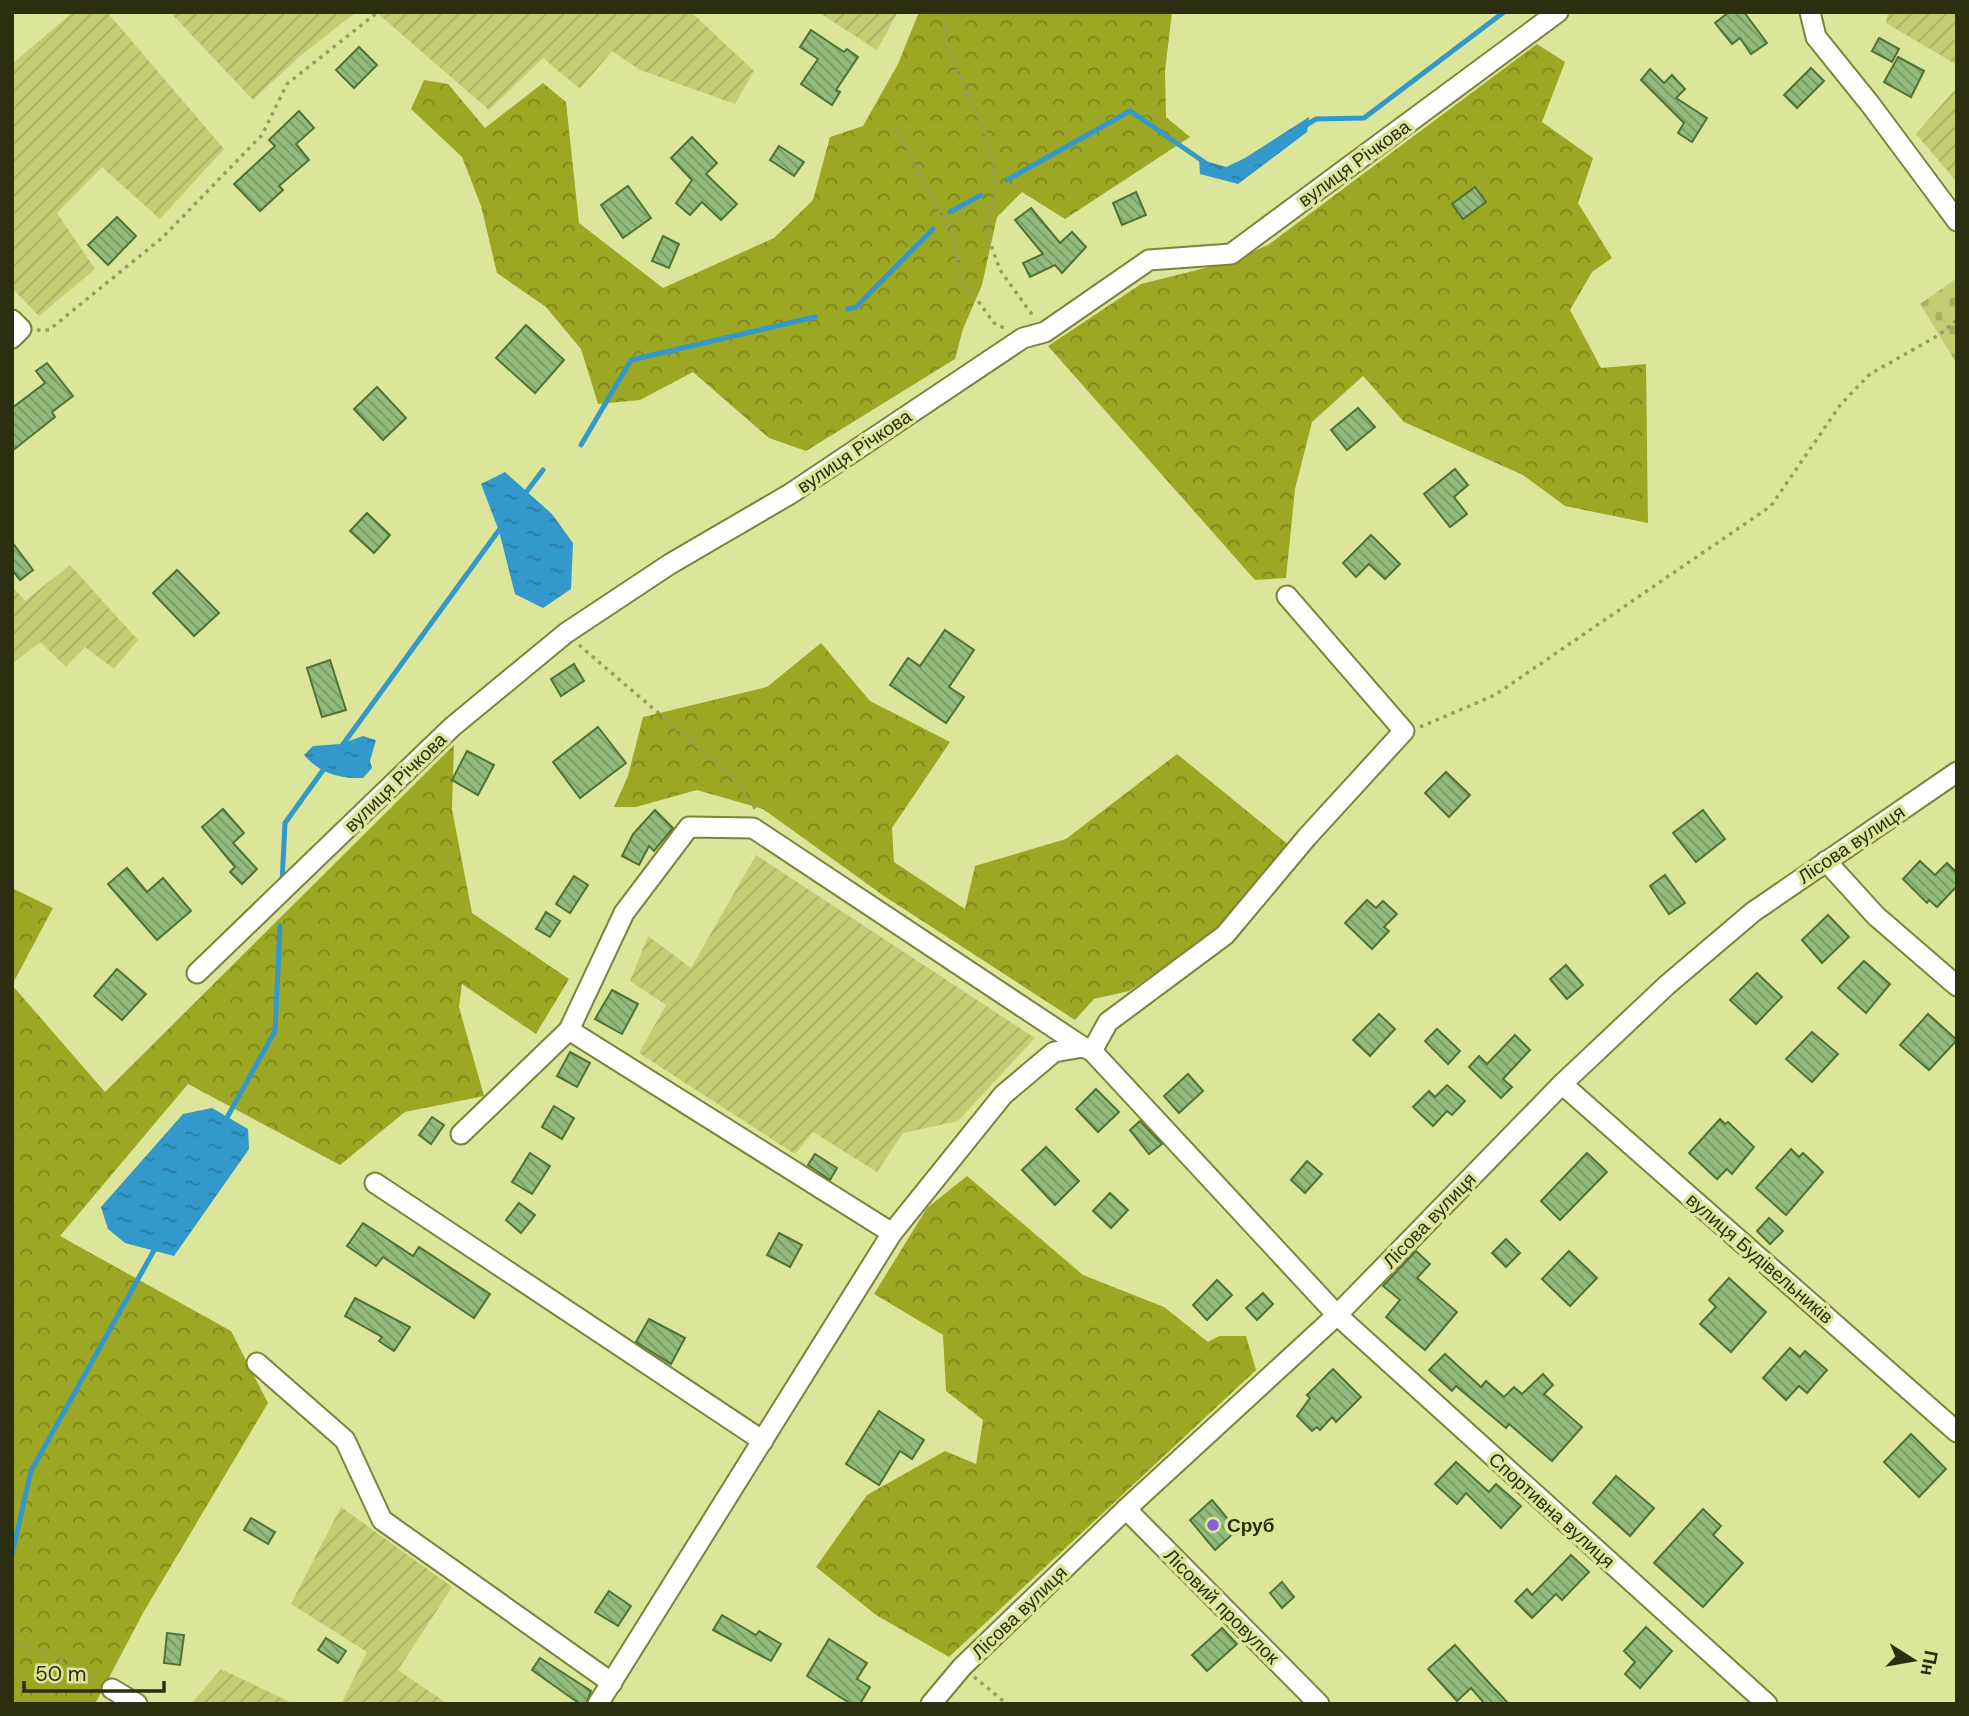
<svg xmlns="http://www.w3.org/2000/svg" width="1969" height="1716" font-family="'DM Sans',sans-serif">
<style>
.forest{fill:url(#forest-crowns)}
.cemetery{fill:url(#cemetery-stones)}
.garden{fill:url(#garden-furrows)}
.water{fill:url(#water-ripples)}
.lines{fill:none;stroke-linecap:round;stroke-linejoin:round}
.stream{stroke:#3398ca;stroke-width:5}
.building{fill:url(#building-back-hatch);stroke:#4f7337;stroke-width:2}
.minor-casing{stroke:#7c833a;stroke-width:23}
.path{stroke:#969e63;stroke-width:3.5;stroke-dasharray:3.5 5;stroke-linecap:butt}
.minor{stroke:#fff;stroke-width:19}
.poi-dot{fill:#8762dd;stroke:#dce69a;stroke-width:2.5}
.labels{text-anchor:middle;stroke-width:7;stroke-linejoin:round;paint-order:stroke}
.street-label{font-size:19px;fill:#2b2e0f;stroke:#dce69a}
.poi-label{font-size:19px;font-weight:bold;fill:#2b2e0f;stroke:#dce69a;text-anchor:start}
</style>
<defs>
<pattern id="forest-crowns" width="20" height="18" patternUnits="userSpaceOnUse" patternTransform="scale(1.75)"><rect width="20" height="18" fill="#9ca723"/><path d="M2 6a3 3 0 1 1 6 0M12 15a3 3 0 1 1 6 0" fill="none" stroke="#7f881d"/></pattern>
<pattern id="cemetery-stones" width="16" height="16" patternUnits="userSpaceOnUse" patternTransform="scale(1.75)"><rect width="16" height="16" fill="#c3cd72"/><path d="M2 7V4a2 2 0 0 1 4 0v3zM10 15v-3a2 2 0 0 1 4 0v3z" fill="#a8b062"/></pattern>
<pattern id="garden-furrows" width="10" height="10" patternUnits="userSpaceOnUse" patternTransform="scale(1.75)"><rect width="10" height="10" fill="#c3cd72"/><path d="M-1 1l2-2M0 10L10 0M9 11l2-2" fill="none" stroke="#a8b062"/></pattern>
<pattern id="water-ripples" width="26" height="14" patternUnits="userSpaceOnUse" patternTransform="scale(1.75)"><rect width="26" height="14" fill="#3398ca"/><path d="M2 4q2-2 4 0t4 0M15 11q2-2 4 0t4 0" fill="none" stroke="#2b7ca2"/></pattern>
<pattern id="building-back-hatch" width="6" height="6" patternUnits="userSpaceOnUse" patternTransform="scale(1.75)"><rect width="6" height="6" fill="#93bb7b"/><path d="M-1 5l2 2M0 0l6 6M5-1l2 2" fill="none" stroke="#789863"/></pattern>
</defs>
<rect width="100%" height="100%" fill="#dce69a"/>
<g class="forest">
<polygon points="919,12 1172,12 1165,71 1166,117 1190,137 1065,219 1022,192 997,217 982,285 963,329 955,359 806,451 769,438 693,372 640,400 598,404 581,349 546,307 497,273 481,206 462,157 411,109 424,80 448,84 485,128 543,83 566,102 579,223 663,288 774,238 813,200 830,137 863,126 898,64"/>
<polygon points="1537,44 1565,62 1542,122 1593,158 1578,203 1612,258 1592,272 1570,310 1601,368 1646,364 1648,523 1565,506 1523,475 1404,422 1363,376 1312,422 1295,489 1286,578 1255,580 1048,346 1141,284 1229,262 1268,245"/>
<polygon points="821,643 870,701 950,742 892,828 894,862 965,909 975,866 1066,839 1177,754 1290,846 1243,912 1129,991 1094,999 1075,1020 884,896 763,809 697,790 636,807 614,807 628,776 643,717 767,687"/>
<polygon points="454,745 452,809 472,913 569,979 536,1034 462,984 459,1007 484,1096 405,1112 340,1165 188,1084 60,1236 231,1331 268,1403 143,1613 95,1704 12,1704 12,985 105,1092"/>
<polygon points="12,888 53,908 12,985"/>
<polygon points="967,1176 1083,1275 1164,1307 1208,1342 1219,1336 1246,1336 1256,1370 949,1657 876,1615 816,1567 867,1495 945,1451 976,1464 983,1420 946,1391 943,1335 874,1294 927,1208"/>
</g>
<polygon class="cemetery" points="1957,278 1957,364 1920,304"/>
<g class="garden">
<polygon points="73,12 107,12 224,149 160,219 102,167 57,213 95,269 39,316 12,288 12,64"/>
<polygon points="170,12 356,12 299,57 253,100"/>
<polygon points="376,12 691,12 754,71 735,104 640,70 612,51 580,89 543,58 489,110"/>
<polygon points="818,12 898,12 877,50"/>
<polygon points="1888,12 1957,12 1957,65 1886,23"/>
<polygon points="1957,87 1957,182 1916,134"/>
<polygon points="70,565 138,640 114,669 85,647 66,667 40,642 12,664 12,586 25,601"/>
<polygon points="756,855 1035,1038 958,1121 903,1133 877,1172 813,1132 795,1154 639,1053 666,1005 630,981 648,936 691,968"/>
<polygon points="341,1507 452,1587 398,1670 448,1704 341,1704 367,1652 291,1604"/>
<polygon points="221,1669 294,1704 191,1704"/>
</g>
<g class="water">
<polygon points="1309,117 1307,132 1238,184 1200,174 1199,159 1226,167 1245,158"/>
<polygon points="505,472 552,514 573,543 571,589 543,608 515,594 499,531 481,484"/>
<path d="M363,736L376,740L370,761L372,768L363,778C340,779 319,773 304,755L313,746L340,744Z"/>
<polygon points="212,1108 248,1129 249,1149 174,1256 125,1243 108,1229 101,1207 183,1114"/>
</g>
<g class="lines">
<g class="stream">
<polyline points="1303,127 1316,119 1364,118 1504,12"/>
<polyline points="1007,180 1130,111 1207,164"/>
<polyline points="950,212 981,195"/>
<polyline points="848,309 856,307 933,229"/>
<polyline points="581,445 631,360 815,317"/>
<polyline points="524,495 543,470"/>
<polyline points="341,747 502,526"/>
<polyline points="282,883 285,823 326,766"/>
<polyline points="224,1123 275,1031 280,926"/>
<polyline points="12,1554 31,1471 157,1245"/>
</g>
</g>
<g class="building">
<polygon points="1729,12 1744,12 1767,43 1751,54 1740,38 1732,44 1715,23"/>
<polygon points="811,30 844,52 847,49 858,57 836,90 840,92 832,105 801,84 818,59 800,47"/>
<polygon points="1879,38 1899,49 1892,62 1872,51"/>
<polygon points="359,47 377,65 354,88 336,70"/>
<polygon points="1898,57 1924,71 1911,97 1884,82"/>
<polygon points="1811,68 1824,81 1797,108 1784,95"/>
<polygon points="1650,69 1664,83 1672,75 1685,89 1676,98 1707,118 1692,142 1678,133 1684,123 1641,80"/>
<polygon points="299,111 314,128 296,144 309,160 279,186 283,190 260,211 234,184 275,146 269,140"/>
<polygon points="692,137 717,163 706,174 737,204 721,220 702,202 690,215 676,203 692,180 671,158"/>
<polygon points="779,146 804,162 794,176 770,160"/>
<polygon points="628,186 651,218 623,238 601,205"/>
<polygon points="1475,187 1486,202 1463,219 1452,204"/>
<polygon points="1136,192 1146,215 1122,225 1113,203"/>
<polygon points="1031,208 1060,243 1072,232 1086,247 1062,273 1055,265 1030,277 1023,263 1043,254 1015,220"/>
<polygon points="117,217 136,236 108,265 88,245"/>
<polygon points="663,236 679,244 669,268 652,261"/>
<polygon points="526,325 564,360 535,393 496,358"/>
<polygon points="47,363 73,396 52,412 55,417 12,451 12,408 45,383 36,371"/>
<polygon points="377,387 406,418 383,440 354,409"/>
<polygon points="1358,408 1375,427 1347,450 1331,430"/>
<polygon points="1455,469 1468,485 1454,497 1467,514 1450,527 1424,494"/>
<polygon points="367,513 390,535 374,553 350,531"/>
<polygon points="1371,535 1400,564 1385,579 1369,564 1356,577 1343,563"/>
<polygon points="12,542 33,570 20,580 12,570"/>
<polygon points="177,570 219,613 194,636 153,593"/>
<polygon points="945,630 974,650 949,687 964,697 946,723 890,685 908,658 920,666"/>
<polygon points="330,660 346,710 322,717 307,668"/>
<polygon points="574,664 584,681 561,696 551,679"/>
<polygon points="598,727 626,763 580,798 553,762"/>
<polygon points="467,751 494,765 478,795 452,780"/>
<polygon points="1446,772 1470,795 1449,817 1425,793"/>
<polygon points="223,809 244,833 233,843 257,869 242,884 230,872 235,867 202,827"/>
<polygon points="655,810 673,828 654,851 649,846 639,865 622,856 633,834"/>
<polygon points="1703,810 1725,839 1696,862 1673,833"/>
<polygon points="1920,861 1935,875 1947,863 1957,873 1957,886 1937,907 1929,900 1927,903 1903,879"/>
<polygon points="127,868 147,892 163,878 191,911 157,940 108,884"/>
<polygon points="1665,875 1685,903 1669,914 1650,886"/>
<polygon points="574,876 588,885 570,913 556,904"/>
<polygon points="1367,900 1376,908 1383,901 1397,914 1384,927 1389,931 1372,949 1345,923"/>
<polygon points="546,912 560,921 550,937 536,929"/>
<polygon points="1828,915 1849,937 1822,963 1802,940"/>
<polygon points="1864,961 1890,984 1866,1013 1838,988"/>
<polygon points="1566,965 1583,985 1567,999 1550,979"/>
<polygon points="117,969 146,994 122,1020 94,996"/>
<polygon points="1757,973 1782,997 1756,1024 1730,1000"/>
<polygon points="612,990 638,1004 622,1034 595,1019"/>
<polygon points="1379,1014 1395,1029 1370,1056 1353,1040"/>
<polygon points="1928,1014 1957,1040 1929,1070 1900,1045"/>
<polygon points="1437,1029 1460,1051 1448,1064 1425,1041"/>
<polygon points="1812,1032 1838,1054 1812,1082 1786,1059"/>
<polygon points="1515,1035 1530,1050 1503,1079 1512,1087 1501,1098 1469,1067 1479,1056 1487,1064"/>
<polygon points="570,1052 590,1063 577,1087 557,1076"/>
<polygon points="1188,1074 1203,1091 1179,1113 1164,1096"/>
<polygon points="1447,1085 1465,1101 1452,1115 1447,1111 1433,1126 1413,1107 1429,1091 1435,1097"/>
<polygon points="1096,1089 1119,1112 1098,1132 1076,1109"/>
<polygon points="554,1106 574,1118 562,1139 542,1127"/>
<polygon points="432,1117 444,1125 431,1144 419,1135"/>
<polygon points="1720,1119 1725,1124 1728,1122 1754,1147 1732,1174 1727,1169 1717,1179 1689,1153"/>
<polygon points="1140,1121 1162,1144 1149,1154 1130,1130"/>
<polygon points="1046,1147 1079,1181 1055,1205 1022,1170"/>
<polygon points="1791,1149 1799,1157 1803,1153 1823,1172 1786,1215 1756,1188"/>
<polygon points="530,1153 550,1166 532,1194 512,1182"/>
<polygon points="1587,1153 1607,1172 1560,1220 1541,1201"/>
<polygon points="815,1154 837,1168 830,1180 808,1165"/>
<polygon points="1307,1161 1322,1174 1305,1193 1291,1180"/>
<polygon points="1110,1193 1128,1210 1111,1228 1093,1211"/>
<polygon points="519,1203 535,1215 521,1233 506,1220"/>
<polygon points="1769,1218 1783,1231 1770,1244 1757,1231"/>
<polygon points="363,1223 413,1256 419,1247 490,1294 474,1318 383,1257 376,1266 347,1246"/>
<polygon points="779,1233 802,1245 790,1267 767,1255"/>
<polygon points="1506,1239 1520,1253 1506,1267 1492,1253"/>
<polygon points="1416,1251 1430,1264 1417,1278 1457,1312 1425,1350 1386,1317 1400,1300 1383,1286"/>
<polygon points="1569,1251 1597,1278 1570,1306 1542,1279"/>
<polygon points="1729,1278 1766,1312 1731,1352 1700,1324 1716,1307 1709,1300"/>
<polygon points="1217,1280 1232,1295 1207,1320 1193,1305"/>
<polygon points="1263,1293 1273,1304 1257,1320 1246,1308"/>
<polygon points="355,1298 410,1327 394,1351 379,1341 382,1337 345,1316"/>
<polygon points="649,1319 685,1338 671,1364 636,1342"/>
<polygon points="1790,1348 1800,1357 1805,1351 1827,1370 1807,1393 1799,1386 1786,1400 1763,1378"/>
<polygon points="1445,1354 1481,1387 1486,1381 1504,1397 1514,1387 1522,1394 1543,1374 1553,1385 1544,1394 1582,1427 1552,1461 1509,1424 1506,1428 1456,1386 1452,1391 1429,1370"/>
<polygon points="1333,1369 1361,1397 1336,1422 1332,1417 1320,1430 1317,1427 1312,1431 1297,1416 1310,1398 1307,1395"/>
<polygon points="879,1411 924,1440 912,1459 900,1451 879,1485 846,1464"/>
<polygon points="1911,1434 1946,1469 1919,1497 1884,1462"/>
<polygon points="1456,1462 1489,1492 1496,1484 1521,1506 1501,1528 1466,1493 1457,1504 1435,1484"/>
<polygon points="1616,1476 1654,1508 1630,1536 1593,1503"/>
<polygon points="1212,1500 1237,1530 1215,1550 1190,1520"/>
<polygon points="1703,1509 1721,1526 1713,1535 1743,1563 1703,1607 1654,1563"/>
<polygon points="251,1518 275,1532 268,1544 244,1530"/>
<polygon points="1571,1555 1589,1572 1562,1600 1556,1594 1532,1618 1515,1601 1527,1589 1532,1595"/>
<polygon points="1282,1582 1294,1597 1282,1608 1270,1593"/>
<polygon points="609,1591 631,1606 618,1626 595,1612"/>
<polygon points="722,1615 756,1635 759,1631 781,1644 771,1661 713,1630"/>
<polygon points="1646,1627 1672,1651 1640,1688 1625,1674 1635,1662 1624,1651"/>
<polygon points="1222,1628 1237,1644 1207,1671 1192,1655"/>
<polygon points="167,1633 184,1635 180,1665 164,1663"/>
<polygon points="326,1638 346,1651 338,1663 318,1650"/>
<polygon points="829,1639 867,1663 857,1679 870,1687 860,1704 851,1704 807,1676"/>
<polygon points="1455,1645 1491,1685 1509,1704 1485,1704 1471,1688 1457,1701 1428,1669"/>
<polygon points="540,1658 591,1691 586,1704 580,1704 532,1670"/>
</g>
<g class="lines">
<g class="minor-casing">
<g id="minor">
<polyline points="1810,12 1816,37 1870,104 1957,221"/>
<polyline points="12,320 21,329 12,338"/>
<polyline points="1826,861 1876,916 1957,986"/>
<polyline points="197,973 452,727 566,633 670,564 790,494 1023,338 1045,332 1149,260 1231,254 1558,12"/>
<polyline points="569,1030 892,1233"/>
<polyline points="1092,1051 1108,1022 1225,935 1307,837 1404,731 1287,596"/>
<polyline points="1562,1084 1957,1432"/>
<polyline points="461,1134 569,1030 624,913 689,827 753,828 1083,1047"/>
<polyline points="375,1183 763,1441"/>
<polyline points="257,1363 345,1440 382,1520 612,1683"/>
<polyline points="1126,1509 1319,1704"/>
<polyline points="112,1689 137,1704"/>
<polyline points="598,1704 892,1233 1003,1095 1054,1052 1083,1047 1092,1051 1337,1315 1767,1704"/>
<polyline points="931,1704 962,1667 1126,1509 1337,1315 1562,1084 1667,985 1753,912 1957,772"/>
</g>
</g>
<g class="path">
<polyline points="948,12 944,40 986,135 995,171 994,201 986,231 1000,270 1033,316"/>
<polyline points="895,127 954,238 960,276 994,323 1004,328"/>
<polyline points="37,330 49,330 163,237 262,135 287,84 378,12"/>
<polyline points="579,645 733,777 757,811"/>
<polyline points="1420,727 1495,695 1771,506 1841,404 1870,374 1939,335 1957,320"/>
<polyline points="12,1642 42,1650 97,1678"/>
<polyline points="974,1677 1007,1704"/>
</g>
<use href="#minor" class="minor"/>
</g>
<circle class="poi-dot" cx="1213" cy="1525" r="7"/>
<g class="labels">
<g class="street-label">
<text transform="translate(1354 163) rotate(-36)" y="7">вулиця Річкова</text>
<text transform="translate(854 451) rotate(-34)" y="7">вулиця Річкова</text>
<text transform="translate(395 782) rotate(-44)" y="7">вулиця Річкова</text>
<text transform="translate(1851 844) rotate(-34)" y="7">Лісова вулиця</text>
<text transform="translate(1429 1220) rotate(-46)" y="7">Лісова вулиця</text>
<text transform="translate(1760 1258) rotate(41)" y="7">вулиця Будівельників</text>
<text transform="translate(1552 1510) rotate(42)" y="7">Спортивна вулиця</text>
<text transform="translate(1222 1606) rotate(45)" y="7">Лісовий провулок</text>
<text transform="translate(1019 1612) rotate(-44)" y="7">Лісова вулиця</text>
</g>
<g class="poi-label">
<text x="1227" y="1532">Сруб</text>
</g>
</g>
<rect width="1969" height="1716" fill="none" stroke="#2b2e0f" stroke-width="28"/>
<g transform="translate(1913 1660) rotate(101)" stroke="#dce69a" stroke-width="5" paint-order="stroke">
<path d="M0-5L12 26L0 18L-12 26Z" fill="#2b2e0f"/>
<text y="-10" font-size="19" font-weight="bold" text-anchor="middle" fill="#2b2e0f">Пн</text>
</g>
<path d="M24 1681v10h140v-10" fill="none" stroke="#2b2e0f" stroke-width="3.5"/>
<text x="35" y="1681" font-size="21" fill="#2b2e0f" stroke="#dce69a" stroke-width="5" paint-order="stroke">50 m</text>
</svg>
